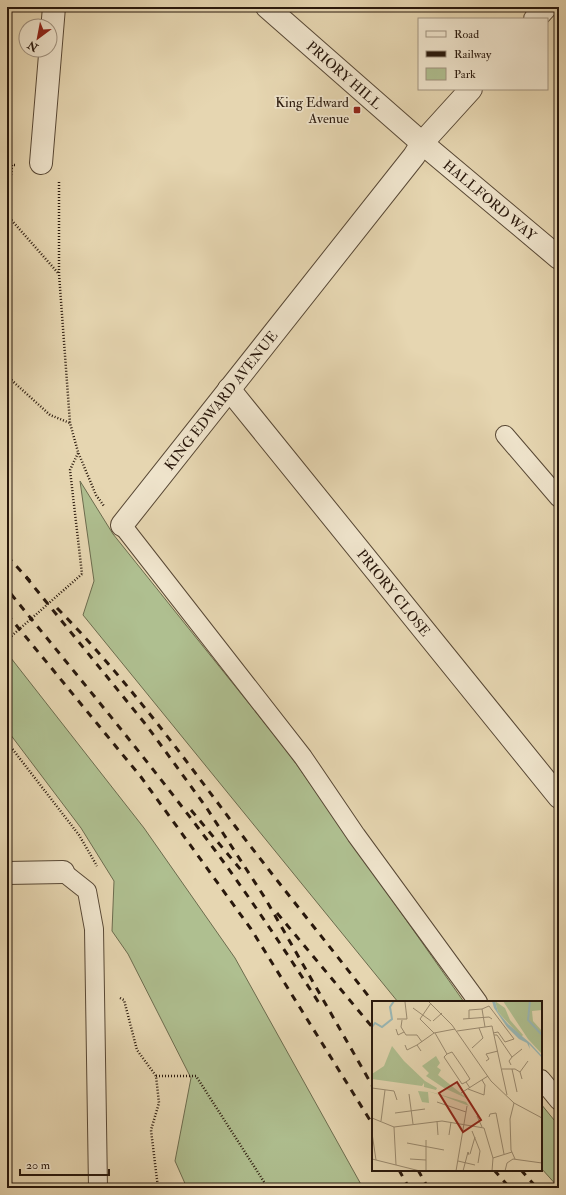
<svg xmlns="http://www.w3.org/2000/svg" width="566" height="1195" font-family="'IM FELL Double Pica',serif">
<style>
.green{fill:#afbf90;stroke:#6c6c4e}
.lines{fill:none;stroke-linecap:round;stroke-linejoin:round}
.service-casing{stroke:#584835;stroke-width:20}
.minor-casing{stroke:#584835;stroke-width:24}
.path{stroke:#29180c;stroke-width:2.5;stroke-dasharray:1 2;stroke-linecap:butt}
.service{stroke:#efe4cc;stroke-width:18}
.minor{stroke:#efe4cc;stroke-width:22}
.rail{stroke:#29180c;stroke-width:3;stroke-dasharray:7 7;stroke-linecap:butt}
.path-bridge{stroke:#29180c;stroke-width:2.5;stroke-dasharray:1 2;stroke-linecap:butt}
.poi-dot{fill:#8f2418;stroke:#efe4cc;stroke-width:1.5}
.labels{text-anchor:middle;stroke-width:3.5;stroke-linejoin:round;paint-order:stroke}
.street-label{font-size:14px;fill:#29180c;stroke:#efe4cc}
.poi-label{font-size:14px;fill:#29180c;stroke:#efe4cc;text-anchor:end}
.inset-river{fill:none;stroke:#99b7b5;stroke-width:2}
.inset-road{fill:none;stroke:#9a8a6f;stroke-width:1}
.view{fill:#8f2418;fill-opacity:0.15;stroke:#8f2418;stroke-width:2}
.inset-edge{fill:none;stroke:#29180c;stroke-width:2}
</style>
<rect width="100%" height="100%" fill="#e6d6b1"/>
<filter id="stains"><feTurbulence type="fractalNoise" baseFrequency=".005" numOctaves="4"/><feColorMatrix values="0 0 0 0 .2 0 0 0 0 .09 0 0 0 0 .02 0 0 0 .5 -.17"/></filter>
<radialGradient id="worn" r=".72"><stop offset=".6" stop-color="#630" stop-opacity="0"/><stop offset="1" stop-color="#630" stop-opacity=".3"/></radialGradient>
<g class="green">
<polygon points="80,481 113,534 287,751 464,1002 398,1002 83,615 94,581"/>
<polygon points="7,653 144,828 235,958 363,1188 187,1188 175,1161 191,1078 128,954 112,931 114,881 81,828 7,730"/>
<polygon points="541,1104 559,1126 559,1188 541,1168"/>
</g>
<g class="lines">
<g class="service-casing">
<g id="service">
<polyline points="505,435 559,498"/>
<polyline points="122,525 303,757 356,835 478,1002"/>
<polyline points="63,872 87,891 94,929 98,1188"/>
<polyline points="541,1079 559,1101"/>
</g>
</g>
<g class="minor-casing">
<g id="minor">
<path id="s1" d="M267,7L422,143L559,258"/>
<polyline points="535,19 546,7"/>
<polyline points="41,163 54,7"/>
<path id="s2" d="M229,389L559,797"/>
<path id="s3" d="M122,525L414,156L422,143L471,89"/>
<polyline points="7,873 63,872"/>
</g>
</g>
<g class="path">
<polyline points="15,165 12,165 7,215 59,274"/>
<polyline points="59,182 59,274 70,423 78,452 96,495 104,506"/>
<polyline points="7,376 50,415 70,423"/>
<polyline points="78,453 70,470 82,574"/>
<polyline points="7,742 79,835 97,866"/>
<polyline points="120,998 124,1000 137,1050 156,1076 159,1103 151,1130 158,1188"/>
<polyline points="156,1076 196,1076 268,1188"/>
</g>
<use href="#service" class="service"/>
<use href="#minor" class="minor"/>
<g class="rail">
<polyline points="7,556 30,581"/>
<polyline points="26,577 147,726 206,807 265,898 373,1087"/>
<path d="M11,594C80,679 151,764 217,853C253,902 286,952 319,1003"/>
<path d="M57,608C123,675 179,751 235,826C280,885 327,943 373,1002"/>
<polyline points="7,614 141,777 251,929 373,1125"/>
<polyline points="191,810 241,870"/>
<polyline points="277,913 373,1028"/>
<polyline points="399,1170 409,1188"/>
<polyline points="418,1170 428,1188"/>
<polyline points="494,1170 510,1188"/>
<polyline points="521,1170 537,1188"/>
</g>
<polyline class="path-bridge" points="7,640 82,574"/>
</g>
<rect class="poi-dot" x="353" y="106" width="8" height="8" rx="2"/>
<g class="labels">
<g class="street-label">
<text dy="5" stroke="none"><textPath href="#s1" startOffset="103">PRIORY HILL</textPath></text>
<text dy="5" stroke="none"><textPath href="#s1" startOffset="295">HALLFORD WAY</textPath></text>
<text dy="5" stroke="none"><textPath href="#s3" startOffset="159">KING EDWARD AVENUE</textPath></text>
<text dy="5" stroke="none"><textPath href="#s2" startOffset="262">PRIORY CLOSE</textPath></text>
</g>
<g class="poi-label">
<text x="349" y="107">King Edward<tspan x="349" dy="16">Avenue</tspan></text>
</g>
</g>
<g transform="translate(372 1001)">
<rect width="170" height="170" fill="#e6d6b1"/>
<path d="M123,0L133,7L138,19L151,34L149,36L126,11ZM131,0H170V9L160,10L161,20L170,30L169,52L156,38ZM20,45L32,60L53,80L65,87L64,89L52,86V82L50,85L0,78V73L12,65ZM64,55L68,62L65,66L69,69L66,74L96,98L72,87L54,75L57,72L50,65ZM52,89L94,101L97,105L71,95ZM46,90L56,91L57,102L50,101Z" fill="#afbf90"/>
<path d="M120,0H123L126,11L136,23L158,42L170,55V57L157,43L158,48L155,42L147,38L135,26L122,7Z" fill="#99b7b5"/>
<path class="inset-river" d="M158,0L156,19L170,34M0,26L3,22L10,26L20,18L18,6L22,0"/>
<path class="inset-road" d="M56,0L80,24L119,80L142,102L170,117M59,2L48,18L62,32M41,7L59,20M110,8L117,5L142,38L133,41L126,31L121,32M97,17V9L110,8L113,26M25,18H35L33,1M91,18L117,16L120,18M30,19L29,26L34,34H45L50,41M61,20L70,12M120,25L135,94M24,28L26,34L32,31M85,30L120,25M63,32L75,53M122,34H125L140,56L137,60L139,64M33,44L35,49L45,44L49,50M45,44L62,32L83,28M100,47L111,37L107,27M75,53L80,51L91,67L98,78L94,81L98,87M75,53L72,56L90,83L94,81M140,56L150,48M114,60L117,58L114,53L126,50M130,68H143L148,71L150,78M140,68L145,91M148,71L156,60M0,87L22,90L25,99M96,88L112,94L113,84L110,79M89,92L116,75M37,93L41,123M65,101L94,111M142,102L138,118L139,149L143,158M23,112L53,108M105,115L110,126M117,116L118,113L124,112L132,153M0,117L22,126M9,120L13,89M65,120L66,134M22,126L70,120L112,127L121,157L120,170M22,126L24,164M100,130L108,150L106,162M0,132L4,159M77,134L79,121M54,139V170M35,142L72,149M98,153L103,136M121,157L140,151M0,158L48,170M38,158L54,159M86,160L103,164M84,170L95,105M91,170L96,151L97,154M133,170L135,162L141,158L170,162"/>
<path class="view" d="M85,81L109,119L91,131L67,92Z"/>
<rect width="170" height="170" class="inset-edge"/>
</g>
<rect width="566" height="1195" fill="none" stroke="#e6d6b1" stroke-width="24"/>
<rect x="8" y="8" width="550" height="1179" fill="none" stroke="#29180c" stroke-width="2"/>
<rect x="12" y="12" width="542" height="1171" fill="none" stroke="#29180c"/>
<rect x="418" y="18" width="130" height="72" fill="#efe4cc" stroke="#a0927f"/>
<rect x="426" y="31" width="20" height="6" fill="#efe4cc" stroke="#a0927f"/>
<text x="454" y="38" font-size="12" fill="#29180c">Road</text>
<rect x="426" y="51" width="20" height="6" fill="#29180c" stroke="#a0927f"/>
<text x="454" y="58" font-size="12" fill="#29180c">Railway</text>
<rect x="426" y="68" width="20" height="12" fill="#afbf90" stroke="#a0927f"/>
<text x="454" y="78" font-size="12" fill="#29180c">Park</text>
<g transform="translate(38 38) rotate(212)"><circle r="19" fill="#efe4cc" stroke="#a0927f"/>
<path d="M0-3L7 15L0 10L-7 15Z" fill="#8f2418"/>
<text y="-6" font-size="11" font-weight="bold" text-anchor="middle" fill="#29180c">N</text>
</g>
<path d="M20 1169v6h89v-6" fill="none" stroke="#29180c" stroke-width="2"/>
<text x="26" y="1169" font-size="12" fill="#29180c" stroke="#efe4cc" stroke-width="3" paint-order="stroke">20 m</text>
<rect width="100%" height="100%" filter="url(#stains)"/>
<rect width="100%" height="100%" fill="url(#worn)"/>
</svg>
